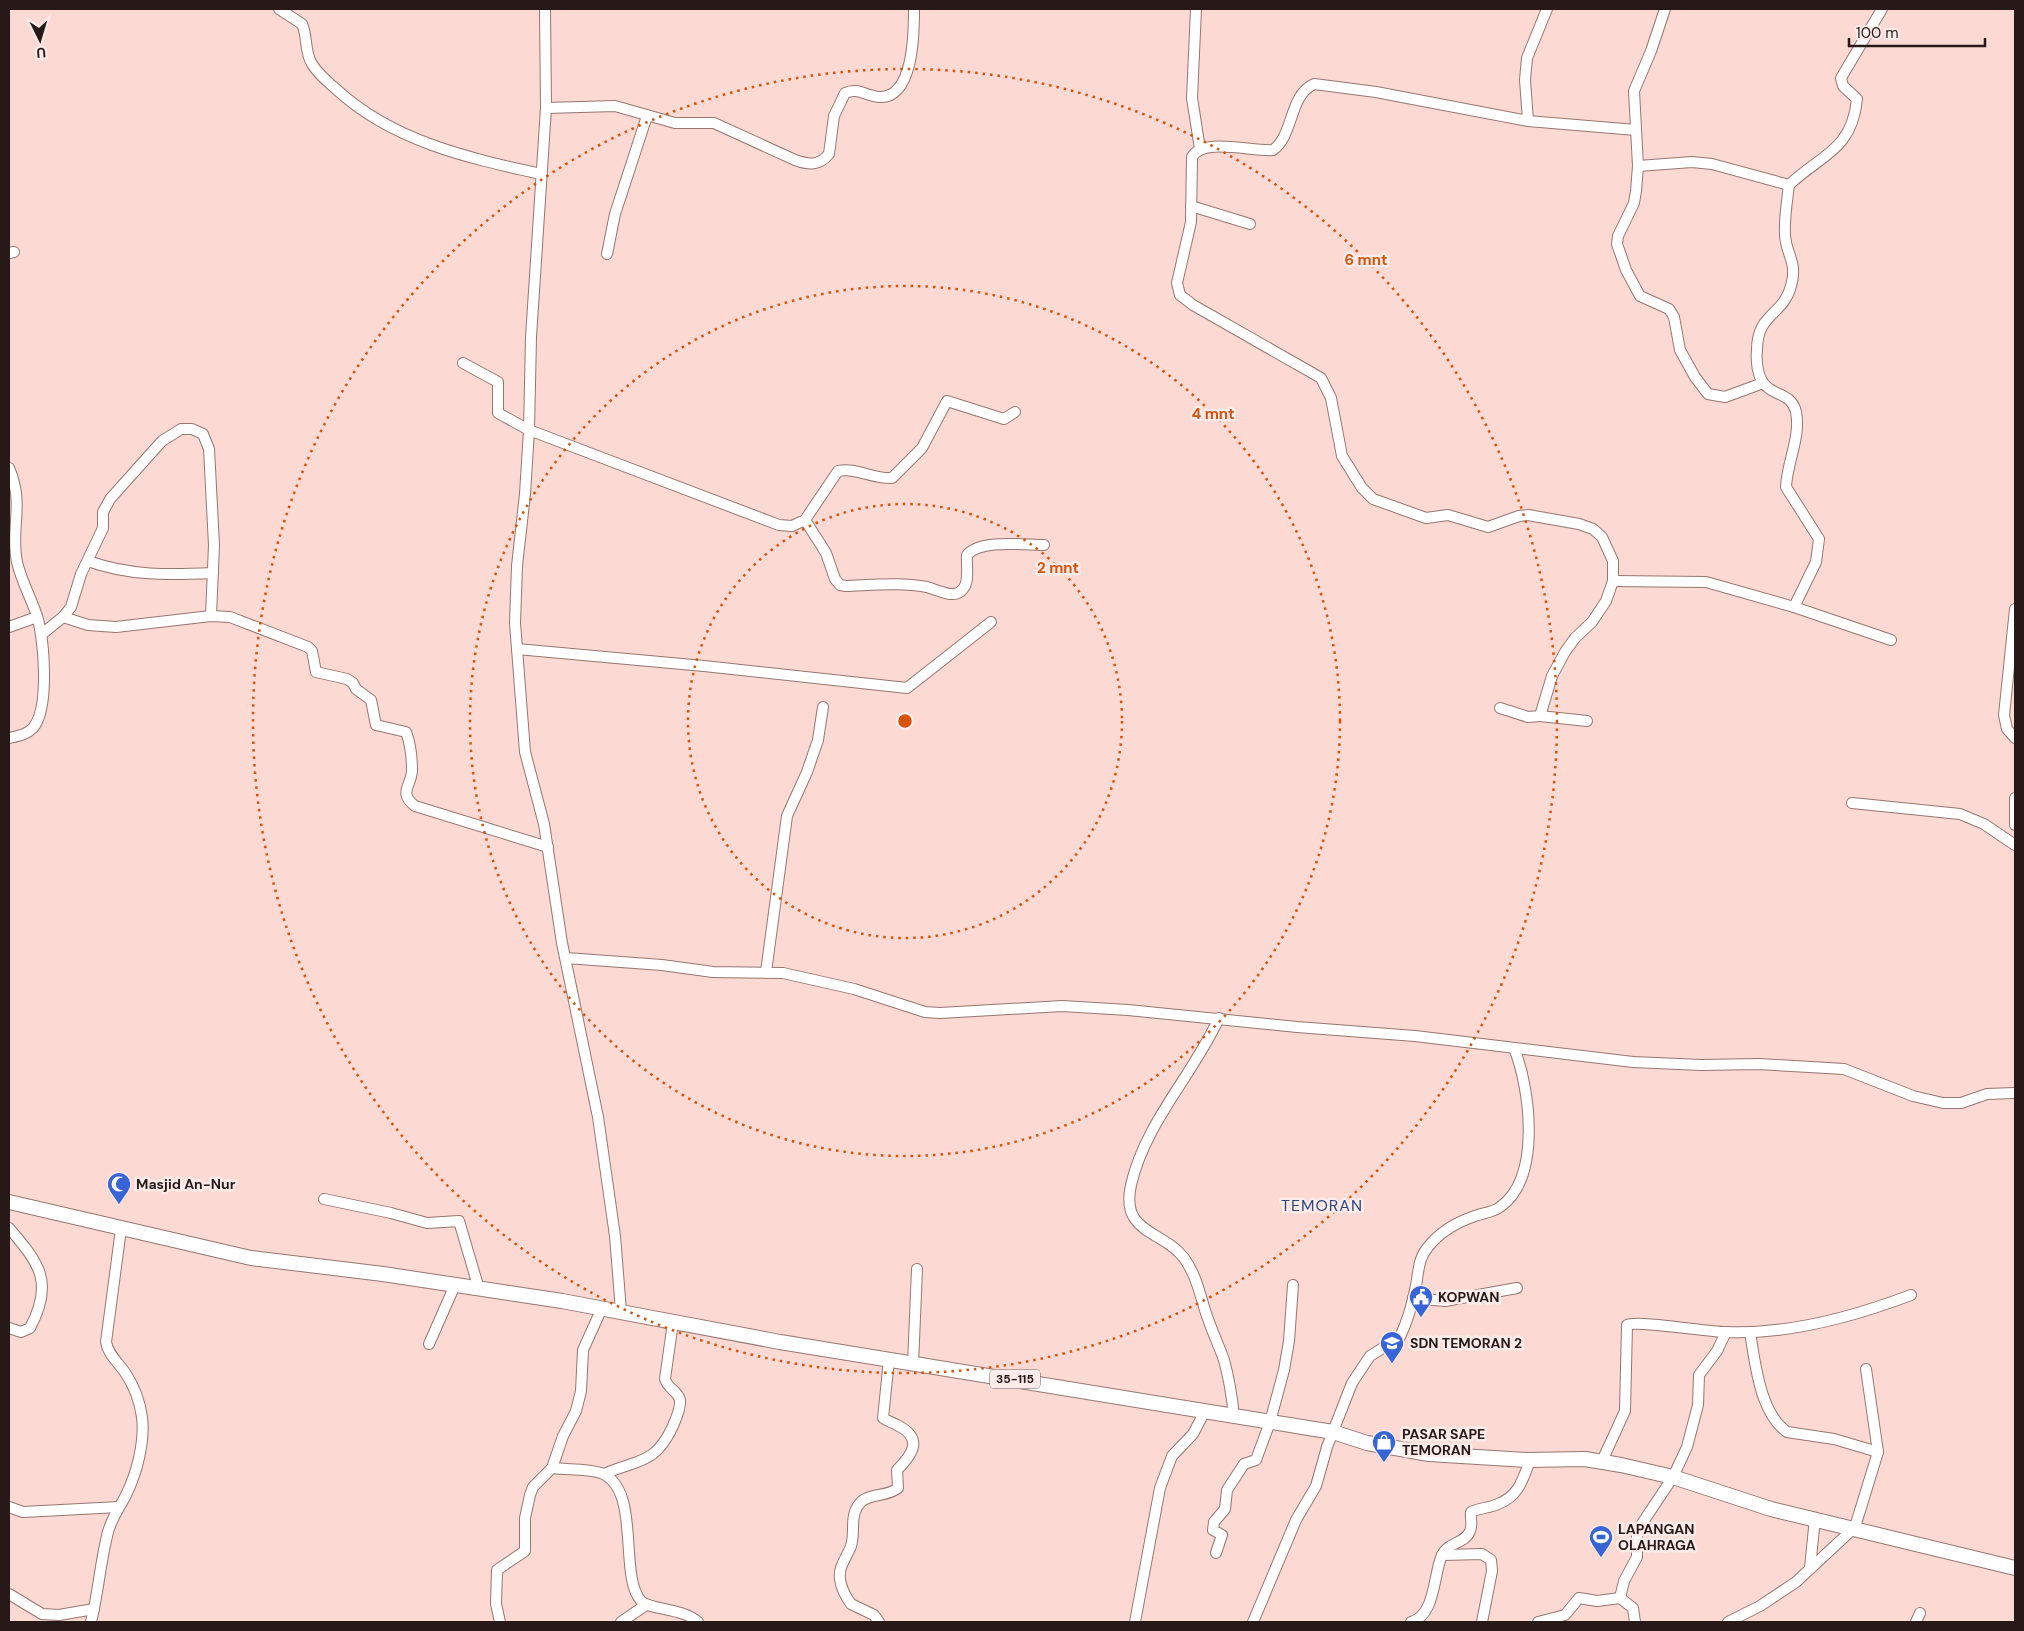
<svg xmlns="http://www.w3.org/2000/svg" width="2024" height="1631" font-family="'DM Sans',sans-serif">
<style>
.lines{fill:none;stroke-linecap:round;stroke-linejoin:round}
.minor-casing{stroke:#967670;stroke-width:12}
.major-casing{stroke:#967670;stroke-width:16}
.minor{stroke:#fff;stroke-width:10}
.major{stroke:#fff;stroke-width:14}
.ring{fill:none;stroke:#d5530d;stroke-width:2.5;stroke-dasharray:2.5 5}
.labels{text-anchor:middle;stroke-width:5;stroke-linejoin:round;paint-order:stroke}
.shield{fill:#fbece9;stroke:#665856;stroke-width:1}
.shield-label{font-size:12px;font-weight:bold;fill:#261917}
.poi-label{font-size:14px;font-weight:bold;fill:#261917;stroke:#fbece9;text-anchor:start}
.quarter-label{font-size:16px;letter-spacing:1px;fill:#2d467e;stroke:#fbece9}
.centre{fill:#d5530d;stroke:#fbece9;stroke-width:2.5}
.ring-label{font-size:15px;text-anchor:middle;font-weight:bold;fill:#d5530d;stroke:#fbece9;stroke-width:5;stroke-linejoin:round;paint-order:stroke}
</style>
<rect width="100%" height="100%" fill="#fdd9d3"/>
<g class="lines">
<g class="minor-casing">
<g id="minor">
<path d="M279,9L302,24C308,37 304,51 312,64C318,74 327,81 336,89C392,141 468,158 541,174"/>
<polyline points="545,9 546,108 531,337 529,430 525,494 517,566 515,623 525,752 544,824 562,943 598,1117 615,1236 621,1311"/>
<polyline points="1196,9 1192,98 1200,149"/>
<polyline points="1665,9 1651,51 1634,91 1638,166 1636,191 1634,203 1618,236 1617,244 1626,270 1640,296 1669,309 1674,317 1680,350 1695,377 1708,394 1725,397 1763,383"/>
<path d="M546,108L615,106L675,123H714L795,160C809,165 819,166 829,154L834,116L845,93C859,87 865,96 879,97C914,99 914,32 914,9"/>
<polyline points="1528,121 1525,80 1527,58 1547,9"/>
<path d="M1638,166L1692,162L1712,164L1789,185C1820,155 1852,151 1857,99L1843,86L1841,78L1882,9"/>
<path d="M1789,185C1787,201 1784,219 1785,235C1786,255 1798,262 1791,286C1783,316 1757,313 1757,350C1756,360 1757,378 1766,386C1776,396 1792,394 1796,412C1801,437 1787,462 1786,487L1819,539L1816,562L1794,607"/>
<polyline points="1191,206 1250,224"/>
<polyline points="9,253 14,252"/>
<polyline points="607,254 615,214 647,116"/>
<path d="M463,363L498,382V413L529,430L779,525L792,526L805,520L838,471C856,467 872,479 892,478L922,448L947,401L1004,419L1015,412"/>
<path d="M9,468C25,505 10,527 17,562C21,580 31,598 37,616C44,639 50,708 33,728C26,735 18,736 9,738"/>
<path d="M805,520L826,553L835,579L840,585L846,586C873,585 901,582 927,587C938,590 955,600 963,589C970,581 966,565 967,555C980,539 1024,545 1044,545"/>
<path d="M88,561C130,576 168,575 213,573"/>
<polyline points="1613,581 1706,582 1794,607 1891,640"/>
<polyline points="2015,609 2004,715 2007,729 2015,738"/>
<path d="M63,617L88,625L116,627L211,616L230,617L308,647L312,651L316,672L347,679L353,683L356,689L371,700L376,725L406,732C411,745 412,757 412,771C411,786 398,793 415,806L548,847"/>
<polyline points="9,627 37,617"/>
<polyline points="42,634 63,617 71,607 81,574 103,528 103,512 110,499 162,441 181,429 192,429 203,434 209,449 214,545 211,616"/>
<polyline points="517,649 704,666 907,688 991,622"/>
<path d="M1500,708L1528,717L1540,716L1552,676L1565,652L1575,638L1592,622L1606,601L1613,581V561L1602,537L1593,529L1579,524L1528,515L1519,516L1488,527L1448,515L1426,518L1373,499L1362,488L1342,456L1331,398L1321,378L1193,305L1180,295L1177,283L1191,222L1192,157C1202,137 1253,152 1273,150C1294,135 1289,95 1314,84L1376,92L1528,121L1636,130"/>
<polyline points="1540,716 1587,721"/>
<polyline points="2015,798 2015,825"/>
<polyline points="1852,803 1960,814 1984,824 2015,845"/>
<polyline points="566,958 662,965 713,972 783,973 854,989 925,1012 940,1013 1062,1006 1128,1010 1297,1027 1415,1036 1633,1062 1701,1065 1759,1064 1844,1069 1913,1096 1943,1103 1961,1103 1987,1094 2015,1093"/>
<polyline points="766,972 787,816 807,772 818,740 823,707"/>
<path d="M1219,1018C1193,1075 1145,1123 1131,1185C1120,1234 1163,1230 1184,1258C1196,1275 1199,1291 1205,1310C1210,1327 1218,1343 1224,1360C1229,1378 1232,1397 1234,1416"/>
<polyline points="324,1199 391,1213 427,1223 459,1221 479,1289"/>
<path d="M9,1228C40,1264 54,1283 30,1328L21,1332L9,1328"/>
<polyline points="1413,1298 1445,1301 1517,1288"/>
<path d="M1750,1332C1755,1363 1760,1413 1787,1432L1834,1439L1878,1452"/>
<polyline points="429,1344 455,1285"/>
<polyline points="913,1364 917,1269"/>
<path d="M1602,1461L1625,1411L1627,1325C1637,1320 1708,1332 1725,1332C1788,1335 1853,1317 1911,1295"/>
<path d="M552,1468C567,1470 587,1468 601,1473C642,1489 618,1575 641,1601C650,1610 683,1608 698,1622"/>
<path d="M604,1474C638,1459 655,1465 673,1426C676,1418 681,1409 680,1400C678,1391 667,1388 665,1379L673,1322"/>
<polyline points="9,1507 23,1512 119,1507"/>
<polyline points="1216,1553 1222,1535 1213,1530 1214,1522 1225,1509 1227,1490 1244,1464 1256,1460 1270,1422 1284,1370 1289,1341 1293,1285"/>
<polyline points="1442,1555 1482,1554 1491,1560 1492,1571 1482,1622"/>
<polyline points="1810,1568 1815,1518"/>
<polyline points="9,1594 42,1614 59,1615 94,1609"/>
<path d="M91,1622C98,1594 100,1565 107,1536C110,1520 119,1509 126,1495C137,1473 145,1441 142,1417C140,1403 134,1386 126,1374C119,1363 108,1355 106,1342L121,1229"/>
<polyline points="500,1622 496,1604 497,1570 525,1551 525,1518 530,1495 533,1487 552,1468 563,1436 576,1411 581,1391 583,1350 602,1308"/>
<polyline points="621,1622 646,1605"/>
<path d="M879,1622L874,1615L851,1604C846,1597 841,1588 840,1579C838,1567 847,1557 851,1546C856,1531 848,1514 862,1501C872,1493 887,1497 898,1488L897,1470C914,1453 923,1438 897,1425C892,1422 887,1421 883,1418L889,1360"/>
<polyline points="1135,1622 1160,1488 1172,1456 1193,1434 1205,1411"/>
<path d="M1253,1622L1296,1520L1316,1486L1327,1447L1352,1383L1370,1356L1400,1337C1407,1322 1412,1305 1415,1290C1419,1274 1417,1260 1428,1247C1440,1232 1457,1222 1475,1216C1483,1213 1494,1212 1500,1207C1542,1178 1530,1088 1514,1048"/>
<path d="M1411,1622C1436,1615 1433,1575 1442,1555C1448,1542 1465,1544 1470,1531C1473,1525 1470,1518 1471,1512C1479,1508 1490,1508 1498,1504C1519,1496 1523,1479 1530,1460"/>
<polyline points="1538,1622 1565,1615 1579,1598 1597,1601 1620,1598"/>
<polyline points="1635,1622 1633,1608 1620,1598 1624,1581 1637,1557 1637,1531 1673,1477 1687,1447 1698,1405 1699,1375 1717,1351 1726,1332"/>
<polyline points="1728,1622 1760,1606 1796,1582 1855,1527 1878,1452 1866,1369"/>
<polyline points="1916,1622 1920,1613"/>
</g>
</g>
<g class="major-casing">
<polyline id="major" points="9,1202 251,1258 383,1274 562,1301 780,1342 1333,1432 1367,1443 1429,1454 1527,1460 1585,1459 1621,1465 1673,1477 1771,1509 2015,1568"/>
</g>
<use href="#minor" class="minor"/>
<use href="#major" class="major"/>
</g>
<g class="ring">
<circle cx="905" cy="721" r="217"/>
<circle cx="905" cy="721" r="435"/>
<circle cx="905" cy="721" r="652"/>
</g>
<defs>
<g id="mosque-pin" transform="scale(1.25)"><path d="M0 17L-7.5 6A9.5 9.5 0 1 1 7.5 6Z" fill="#3765d5" stroke="#fbece9"/><path d="M3.5-4.9A6 6 0 1 0 3.5 4.9A5 5 0 1 1 3.5-4.9Z" fill="#fff"/></g>
<g id="civic-pin" transform="scale(1.25)"><path d="M0 17L-7.5 6A9.5 9.5 0 1 1 7.5 6Z" fill="#3765d5" stroke="#fbece9"/><path d="M-.6-6.5H3V-4.5H.6V-3L4-1V1h2V6H-6V1h2V-1L-.6-3ZM-1.2 2.5V6h2.4V2.5Z" fill="#fff"/></g>
<g id="school-pin" transform="scale(1.25)"><path d="M0 17L-7.5 6A9.5 9.5 0 1 1 7.5 6Z" fill="#3765d5" stroke="#fbece9"/><path d="M0-5L7-2L0 1L-7-2ZM-4 1L0 2.5L4 1V4Q0 6-4 4Z" fill="#fff"/></g>
<g id="shop-pin" transform="scale(1.25)"><path d="M0 17L-7.5 6A9.5 9.5 0 1 1 7.5 6Z" fill="#3765d5" stroke="#fbece9"/><path d="M-5-2.5h2.3a2.7 3.5 0 0 1 5.4 0H5L5.5 6h-11ZM-1.5-2.5h3a1.5 2.3 0 0 0-3 0Z" fill="#fff"/></g>
<g id="stadium-pin" transform="scale(1.25)"><path d="M0 17L-7.5 6A9.5 9.5 0 1 1 7.5 6Z" fill="#3765d5" stroke="#fbece9"/><path d="M0-5a6.5 5 0 1 0 0 10a6.5 5 0 1 0 0-10ZM-3.5-1.8h7v3.6h-7Z" fill="#fff"/></g>
</defs>
<g fill-rule="evenodd">
<use href="#mosque-pin" x="119" y="1184"/>
<use href="#civic-pin" x="1421" y="1297"/>
<use href="#school-pin" x="1392" y="1343"/>
<use href="#shop-pin" x="1384" y="1442"/>
<use href="#stadium-pin" x="1601" y="1537"/>
</g>
<g class="labels">
<rect class="shield" x="990" y="1369.5" width="50" height="19" rx="4"/>
<g class="shield-label">
<text x="1015" y="1383">35-115</text>
</g>
<g class="poi-label">
<text x="136" y="1189">Masjid An-Nur</text>
<text x="1438" y="1302">KOPWAN</text>
<text x="1410" y="1348">SDN TEMORAN 2</text>
<text x="1402" y="1439">PASAR SAPE<tspan x="1402" dy="16">TEMORAN</tspan></text>
<text x="1618" y="1534">LAPANGAN<tspan x="1618" dy="16">OLAHRAGA</tspan></text>
</g>
<g class="quarter-label">
<text x="1322" y="1211">TEMORAN</text>
</g>
</g>
<circle cx="905" cy="721" r="8" class="centre"/>
<g class="ring-label">
<text x="1366" y="265">6 mnt</text>
<text x="1213" y="419">4 mnt</text>
<text x="1058" y="573">2 mnt</text>
</g>
<rect width="2024" height="1631" fill="none" stroke="#261917" stroke-width="20"/>
<g transform="translate(40 40) rotate(175)" stroke="#fbece9" stroke-width="4" paint-order="stroke">
<path d="M0-4L9 19L0 12L-9 19Z" fill="#261917"/>
<text y="-8" font-size="14" font-weight="bold" text-anchor="middle" fill="#261917">U</text>
</g>
<path d="M1849 38v8h136v-8" fill="none" stroke="#261917" stroke-width="2.5"/>
<text x="1856" y="38" font-size="15" fill="#261917" stroke="#fbece9" stroke-width="4" paint-order="stroke">100 m</text>
</svg>
